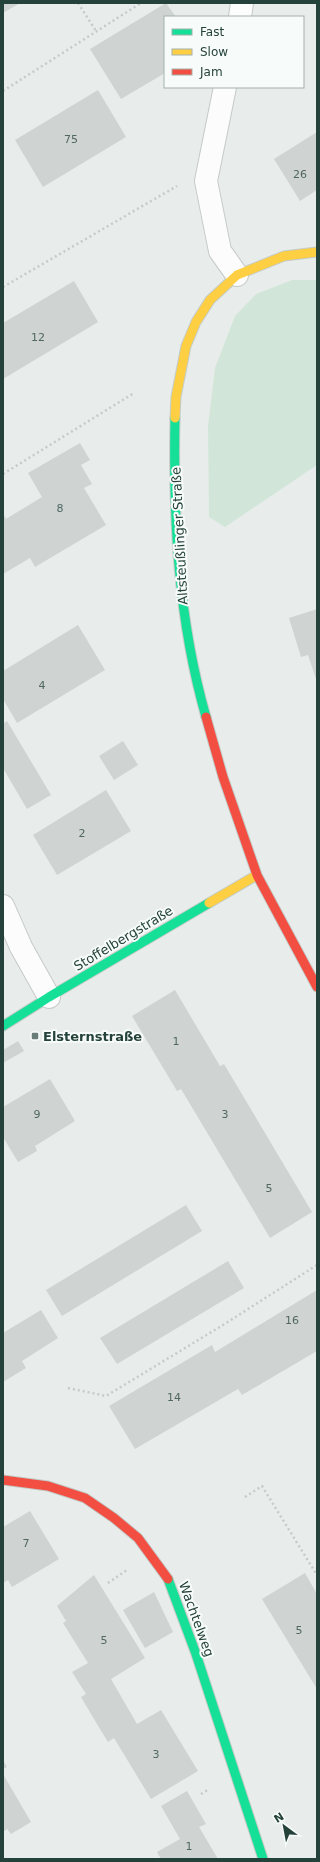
<svg xmlns="http://www.w3.org/2000/svg" width="320" height="1862" font-family="'DejaVu Sans',sans-serif">
<style>
.green{fill:#d1e6d8}
.building{fill:#cfd4d2}
.lines{fill:none;stroke-linecap:round;stroke-linejoin:round}
.street-casing{stroke:#c5cac8;stroke-width:24}
.fast-casing{stroke:#c3cbc8;stroke-width:11}
.slow-casing{stroke:#c3cbc8;stroke-width:11}
.jam-casing{stroke:#c3cbc8;stroke-width:11}
.path{stroke:#c3ccca;stroke-width:2.5;stroke-dasharray:2 3;stroke-linecap:butt}
.street{stroke:#fcfcfc;stroke-width:22}
.fast{stroke:#16e098;stroke-width:9}
.slow{stroke:#ffcf43;stroke-width:9}
.jam{stroke:#f24e42;stroke-width:9}
.poi-dot{fill:#697e78;stroke:#f7fbf9;stroke-width:1.5}
.labels{text-anchor:middle;stroke-width:4;stroke-linejoin:round;paint-order:stroke}
.number-label{font-size:11px;fill:#506761}
.street-label{font-size:13px;fill:#24423a;stroke:#f7fbf9}
.poi-label{font-size:13px;font-weight:bold;fill:#24423a;stroke:#f7fbf9;text-anchor:start}
</style>
<rect width="100%" height="100%" fill="#e8edeb"/>
<polygon class="green" points="292,280 317,280 317,465 225,527 209,517 208,426 215,368 235,316 256,294"/>
<g class="building">
<polygon points="3,3 20,3 3,13"/>
<polygon points="166,3 176,17 165,17 165,73 121,99 90,49"/>
<polygon points="98,90 126,137 43,187 15,140"/>
<polygon points="317,132 317,190 300,201 274,159"/>
<polygon points="74,281 98,322 3,379 3,323"/>
<polygon points="80,443 90,460 81,465 92,484 84,488 106,525 35,567 30,558 3,574 3,513 6,519 42,497 28,473"/>
<polygon points="317,609 317,682 308,655 301,657 289,618"/>
<polygon points="78,625 105,670 17,723 3,699 3,671"/>
<polygon points="7,721 51,795 27,809 3,768 3,724"/>
<polygon points="123,741 138,765 114,780 99,756"/>
<polygon points="106,790 131,831 57,875 33,835"/>
<polygon points="175,990 220,1066 224,1064 312,1212 270,1238 181,1089 177,1091 132,1016"/>
<polygon points="18,1041 24,1051 3,1063 3,1050"/>
<polygon points="50,1079 75,1121 35,1146 37,1151 18,1162 3,1137 3,1107"/>
<polygon points="186,1205 202,1231 62,1316 46,1290"/>
<polygon points="228,1261 244,1288 117,1364 100,1338"/>
<polygon points="317,1290 317,1351 242,1395 238,1389 135,1449 109,1406 212,1345 215,1352"/>
<polygon points="41,1310 58,1338 22,1361 26,1368 3,1382 3,1333"/>
<polygon points="30,1511 59,1559 12,1587 8,1580 3,1583 3,1527"/>
<polygon points="305,1573 317,1594 317,1689 262,1599"/>
<polygon points="94,1575 145,1658 111,1679 137,1724 161,1710 198,1771 151,1799 114,1738 108,1742 97,1724 81,1697 86,1694 72,1672 88,1663 63,1623 66,1621 57,1606"/>
<polygon points="154,1592 173,1632 145,1648 123,1610"/>
<polygon points="3,1760 7,1767 3,1769"/>
<polygon points="3,1774 31,1822 11,1834 7,1829 3,1832"/>
<polygon points="187,1791 206,1824 199,1827 218,1859 161,1859 157,1852 180,1839 161,1806"/>
</g>
<g class="lines">
<g class="street-casing">
<g id="street">
<polyline points="240,17 242,3"/>
<polyline points="225,87 206,181 220,251 237,275"/>
<polyline points="3,906 21,947 49,997"/>
</g>
</g>
<g class="fast-casing">
<g id="fast">
<path d="M175,418C173,519 178,619 206,717"/>
<polyline points="3,1026 49,997 209,903"/>
<polyline points="168,1579 196,1654 263,1859"/>
</g>
</g>
<g class="slow-casing">
<g id="slow">
<polyline points="175,418 176,397 186,346 196,322 210,300 237,275 284,256 317,252"/>
<polyline points="209,903 257,875"/>
</g>
</g>
<g class="jam-casing">
<g id="jam">
<polyline points="206,717 223,777 257,875 317,987"/>
<polyline points="3,1480 48,1486 85,1498 114,1518 138,1538 168,1579"/>
</g>
</g>
<g class="path">
<polyline points="78,3 96,31"/>
<polyline points="3,91 141,3"/>
<polyline points="316,121 317,121"/>
<polyline points="3,287 177,186"/>
<polyline points="3,474 134,393"/>
<polyline points="68,1388 106,1396 223,1325 317,1265"/>
<polyline points="245,1497 262,1486 317,1575"/>
<polyline points="108,1583 127,1570"/>
<polyline points="201,1794 209,1789"/>
</g>
<use href="#street" class="street"/>
<use href="#fast" class="fast"/>
<use href="#slow" class="slow"/>
<use href="#jam" class="jam"/>
</g>
<rect class="poi-dot" x="31" y="1032" width="8" height="8" rx="2"/>
<g class="labels">
<g class="number-label">
<text x="71" y="143">75</text>
<text x="300" y="178">26</text>
<text x="38" y="341">12</text>
<text x="60" y="512">8</text>
<text x="42" y="689">4</text>
<text x="82" y="837">2</text>
<text x="176" y="1045">1</text>
<text x="37" y="1118">9</text>
<text x="225" y="1118">3</text>
<text x="269" y="1192">5</text>
<text x="292" y="1324">16</text>
<text x="174" y="1401">14</text>
<text x="26" y="1547">7</text>
<text x="299" y="1634">5</text>
<text x="104" y="1644">5</text>
<text x="156" y="1758">3</text>
<text x="189" y="1850">1</text>
</g>
<g class="street-label">
<text transform="translate(179 536) rotate(-93)" y="5">Altsteußlinger Straße</text>
<text transform="translate(123 938) rotate(-31)" y="5">Stoffelbergstraße</text>
<text transform="translate(197 1619) rotate(70)" y="5">Wachtelweg</text>
</g>
<g class="poi-label">
<text x="43" y="1041">Elsternstraße</text>
</g>
</g>
<rect width="320" height="1862" fill="none" stroke="#24423a" stroke-width="8"/>
<rect x="164" y="16" width="140" height="72" fill="#f7fbf9" stroke="#a3b1ad"/>
<rect x="172" y="29" width="20" height="6" fill="#16e098" stroke="#a3b1ad"/>
<text x="200" y="36" font-size="12" fill="#24423a">Fast</text>
<rect x="172" y="49" width="20" height="6" fill="#ffcf43" stroke="#a3b1ad"/>
<text x="200" y="56" font-size="12" fill="#24423a">Slow</text>
<rect x="172" y="69" width="20" height="6" fill="#f24e42" stroke="#a3b1ad"/>
<text x="200" y="76" font-size="12" fill="#24423a">Jam</text>
<g transform="translate(284 1826) rotate(328)" stroke="#f7fbf9" stroke-width="3" paint-order="stroke">
<path d="M0-3L7 15L0 10L-7 15Z" fill="#24423a"/>
<text y="-6" font-size="11" font-weight="bold" text-anchor="middle" fill="#24423a">N</text>
</g>
</svg>
